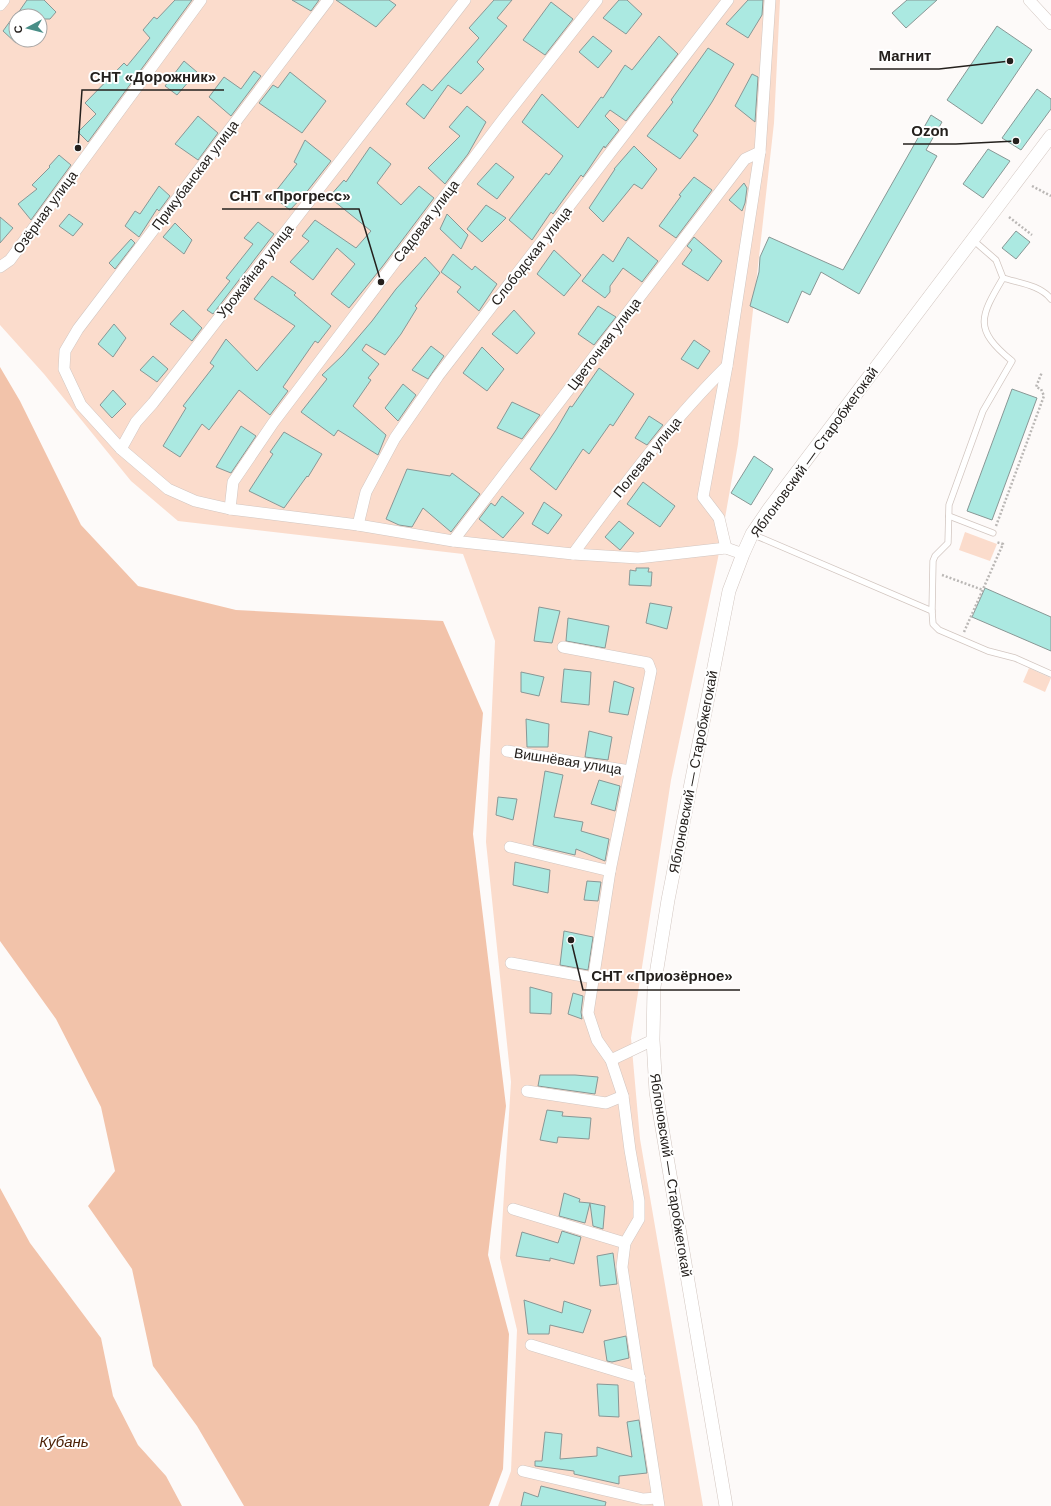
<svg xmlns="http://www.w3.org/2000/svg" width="1051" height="1506" font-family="Arial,sans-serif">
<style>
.green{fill:#fbdccc;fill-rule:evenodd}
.water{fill:#f2c3aa}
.building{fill:#abe9e1;stroke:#889795}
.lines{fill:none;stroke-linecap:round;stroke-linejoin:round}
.service-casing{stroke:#d2c6c0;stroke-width:7}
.minor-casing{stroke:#d2c6c0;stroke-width:12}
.tertiary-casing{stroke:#d2c6c0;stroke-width:14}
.path{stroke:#bab7b5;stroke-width:2.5;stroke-dasharray:2 2;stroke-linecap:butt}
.service{stroke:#fff;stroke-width:5.5}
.minor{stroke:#fff;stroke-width:11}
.tertiary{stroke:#fff;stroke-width:13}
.labels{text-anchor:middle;stroke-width:4;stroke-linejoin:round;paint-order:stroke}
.street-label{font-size:14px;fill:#24201d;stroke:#fff}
.water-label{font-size:15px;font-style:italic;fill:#4e2307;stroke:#fff}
.leader{fill:none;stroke:#24201d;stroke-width:1.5}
.callout-dot{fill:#24201d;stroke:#fff;stroke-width:1.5}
.callout-label{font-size:15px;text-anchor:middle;font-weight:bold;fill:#24201d;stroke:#fff;stroke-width:4;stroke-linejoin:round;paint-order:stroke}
</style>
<rect width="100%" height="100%" fill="#fdfaf9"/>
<g class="green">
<path d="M0,0H780L774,123L738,444L718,558L671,780L631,1038L640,1139L703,1506H498L511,1471L517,1330L500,1258L511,1082L486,842L495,641L463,554L178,521L131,481L44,374L0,325ZM16,16H40V40H16Z"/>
<polygon points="965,532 997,544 990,561 959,550"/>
<polygon points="1029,668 1051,678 1045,692 1023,682"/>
</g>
<g class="water">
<polygon points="0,367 20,401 81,525 138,586 236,610 443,621 483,713 473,834 506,1106 488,1255 509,1334 503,1469 489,1506 244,1506 197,1426 153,1366 132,1269 88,1206 115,1171 101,1107 56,1019 0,941"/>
<polygon points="0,1188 30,1243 101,1338 113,1396 138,1445 166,1476 182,1506 0,1506"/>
</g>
<g class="building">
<polygon points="27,0 44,0 56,12 50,19 45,19 42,16 16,16"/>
<polygon points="175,0 192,0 88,142 78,132 96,114 85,103 124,63 127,66 150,38 143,30 154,17 157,19"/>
<polygon points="292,0 319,0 311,11"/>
<polygon points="336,0 389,0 396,5 376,27"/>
<polygon points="494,0 512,0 497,18 507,26 477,62 484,69 461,94 448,85 424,119 406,104 423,84 432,91 479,38 469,28"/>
<polygon points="619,0 627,0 642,14 626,34 603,18"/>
<polygon points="748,0 763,0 762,15 748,38 726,24"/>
<polygon points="907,0 937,0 906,28 892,13"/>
<polygon points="551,2 573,19 545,55 523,40"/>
<polygon points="16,13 16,43 3,31"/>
<polygon points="997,26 1032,50 982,124 947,100"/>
<polygon points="593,36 612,51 598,68 579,52"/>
<polygon points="659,36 678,54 626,121 610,110 605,116 619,130 605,148 604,146 590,167 583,177 581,175 553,214 551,212 532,240 509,220 546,173 549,175 563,156 522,122 542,94 578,128 601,97 603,98 625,65 632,70"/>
<polygon points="708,48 734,64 712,102 693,131 698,135 680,159 647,136 673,102 671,100"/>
<polygon points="184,61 197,72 177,95 165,86"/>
<polygon points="254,71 261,76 231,116 209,97 224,77 241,89"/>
<polygon points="290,72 326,101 302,133 259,103 273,85 278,88"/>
<polygon points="752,74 758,77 755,122 735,106"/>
<polygon points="1037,89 1051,99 1051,109 1021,150 1002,138"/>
<polygon points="467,106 486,122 468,154 445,184 428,168 460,136 449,127"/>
<polygon points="931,115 942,122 926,150 937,156 859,294 821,272 810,295 802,291 788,323 750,306 759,272 760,257 769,237 843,270"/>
<polygon points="198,116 218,133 198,160 175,144"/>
<polygon points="305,140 331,161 305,194 290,210 272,196 297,164 294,162"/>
<polygon points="634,146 657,169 642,189 634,184 603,222 589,208 615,169 614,169"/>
<polygon points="370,147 391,164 377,183 401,205 419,186 434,198 382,267 349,308 331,294 355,264 337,248 313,280 290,262 309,241 302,236 315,220 356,248 371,231 329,197 344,180 346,182"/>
<polygon points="988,149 1010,161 983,198 963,184"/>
<polygon points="59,155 71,165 31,220 18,204 37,189 32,185 50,167 49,166"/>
<polygon points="496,163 514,177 497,199 477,184"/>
<polygon points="694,177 712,190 676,238 659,226 681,196 679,195"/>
<polygon points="744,183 747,188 745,203 742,211 729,200"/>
<polygon points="159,186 170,196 159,211 157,209 139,237 125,226 135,211 140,214"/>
<polygon points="486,205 506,218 482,242 467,229"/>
<polygon points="69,214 83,224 73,236 59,226"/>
<polygon points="447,214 468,235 461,249 440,229"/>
<polygon points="0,217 13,228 0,243"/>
<polygon points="258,222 274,234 213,314 207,310 230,281 226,278 253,244 244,238"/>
<polygon points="175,223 192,240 184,254 163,237"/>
<polygon points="1016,231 1030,242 1016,259 1002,248"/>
<polygon points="628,237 658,261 642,282 623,268 610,286 610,292 605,298 582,281 603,254 613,262"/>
<polygon points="694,237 722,261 708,281 682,264 692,250 687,246"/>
<polygon points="131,239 135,243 115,269 109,263"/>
<polygon points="554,250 581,275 564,296 537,274"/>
<polygon points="453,254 472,270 475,266 497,284 479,311 457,292 461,287 441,272"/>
<polygon points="425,257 440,273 415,306 417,308 401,334 385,355 366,344 362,350 379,364 368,378 371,380 353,406 386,435 378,455 338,430 334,436 301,412 327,379 322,375 343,355 372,321 396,289"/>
<polygon points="272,276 296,293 294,295 331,326 318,343 315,341 283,387 288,391 270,415 239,390 209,430 202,424 180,457 163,446 186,408 183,406 214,366 210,363 226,339 257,371 295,326 254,299"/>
<polygon points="598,306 616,317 594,345 578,334"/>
<polygon points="183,310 202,328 192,341 170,324"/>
<polygon points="514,310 535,333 517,354 492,334"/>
<polygon points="114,324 126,338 113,357 98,344"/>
<polygon points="694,340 710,351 698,369 681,359"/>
<polygon points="431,346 444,356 428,379 412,370"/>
<polygon points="482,347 504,369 487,391 463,373"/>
<polygon points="153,356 168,369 157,382 140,370"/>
<polygon points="599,368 634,394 613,426 610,424 589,454 583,449 556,490 530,469 556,430 570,406 572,407"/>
<polygon points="403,384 416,395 398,421 385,408"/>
<polygon points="1012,389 1037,398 992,520 967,511"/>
<polygon points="113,390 126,404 112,418 100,405"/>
<polygon points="512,402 540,415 522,439 497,428"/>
<polygon points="649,416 663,425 647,445 635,438"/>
<polygon points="241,426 256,436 231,473 216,467"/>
<polygon points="284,432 322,454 308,477 307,476 284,508 249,491 273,454 270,452"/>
<polygon points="754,456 773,469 751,505 731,493"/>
<polygon points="407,469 450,476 452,473 480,494 451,532 423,508 412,527 399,525 386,519"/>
<polygon points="643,482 675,506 660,527 627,504"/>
<polygon points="502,496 524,513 503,538 479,519 491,503 495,506"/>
<polygon points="544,502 562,515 548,534 532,524"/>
<polygon points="619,521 634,533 620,550 605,537"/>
<polygon points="636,568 649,568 648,572 652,572 651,586 629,585 630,570 636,571"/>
<polygon points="985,588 1051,617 1051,651 972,617"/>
<polygon points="650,603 672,607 667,629 646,623"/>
<polygon points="539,607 560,611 552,643 534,641"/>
<polygon points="568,618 609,626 605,648 566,641"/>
<polygon points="564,669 591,672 589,705 561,702"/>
<polygon points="521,672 544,677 539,696 521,692"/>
<polygon points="614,681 634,688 628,715 609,712"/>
<polygon points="526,719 549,724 548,747 527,747"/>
<polygon points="589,731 612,737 608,760 585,757"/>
<polygon points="545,771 563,775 554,817 583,822 581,831 609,839 605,861 576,849 575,855 533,845"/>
<polygon points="599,780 620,786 615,811 591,804"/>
<polygon points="498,797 517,799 513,820 496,815"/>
<polygon points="515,862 550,870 548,893 513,885"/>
<polygon points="587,881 601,882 598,901 584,900"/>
<polygon points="564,931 593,937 588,970 560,965"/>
<polygon points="530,987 552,993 551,1014 530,1013"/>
<polygon points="573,993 583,996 581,1012 582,1019 568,1014"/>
<polygon points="540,1075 575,1075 598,1077 595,1094 538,1086"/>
<polygon points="547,1110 563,1112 562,1116 591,1118 589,1139 558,1137 557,1143 540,1140"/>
<polygon points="564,1193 580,1199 579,1202 590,1203 585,1223 559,1216"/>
<polygon points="590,1203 605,1206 603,1229 593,1226"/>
<polygon points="562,1231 581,1237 574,1264 550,1258 550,1261 516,1256 522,1232 558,1243"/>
<polygon points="613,1253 617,1284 600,1286 597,1256"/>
<polygon points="524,1300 562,1313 564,1301 591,1310 583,1333 550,1325 549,1334 528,1334"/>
<polygon points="626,1336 629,1358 612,1362 607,1361 604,1341"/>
<polygon points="597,1384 618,1385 619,1417 599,1416"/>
<polygon points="639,1420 647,1473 619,1476 619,1484 574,1474 574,1471 535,1466 535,1461 542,1461 545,1432 562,1434 560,1459 597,1456 597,1447 632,1457 627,1422"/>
<polygon points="541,1486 606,1502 605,1506 521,1506 524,1492 538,1497"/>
</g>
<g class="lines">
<g class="service-casing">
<g id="service">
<path d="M973,240L996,260L1003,278C1019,283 1040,285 1051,299"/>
<polyline points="949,516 993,533"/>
<path d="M752,534L932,611L933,561L935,556L948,543L949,505L983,411L1012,361C973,329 980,317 1003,278"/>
<polyline points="932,611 933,624 939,630 988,651 1015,658 1051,674"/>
</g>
</g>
<g class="minor-casing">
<g id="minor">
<polyline points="328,0 78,329 65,351 64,369 81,405 121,449 168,489 195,501 230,509 358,525 453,541 573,554 638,558 726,548 743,554"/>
<polyline points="1029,0 1051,24"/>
<polyline points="0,5 4,0"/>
<polyline points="0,267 10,260 201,0"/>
<polyline points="121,449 136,422 153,403 465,0"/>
<polyline points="230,509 233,482 273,423 504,118 597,0"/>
<polyline points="358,525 366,492 395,438 438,376 728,0"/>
<polyline points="453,541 745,159 760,152"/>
<polyline points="726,548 719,518 703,497 727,366 760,152 770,0"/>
<path d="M573,554C621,489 669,423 727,366"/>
<polyline points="563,647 648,663 651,671 610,871 588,1013 597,1040 611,1060 623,1096 630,1150 639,1201 639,1219 625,1243 622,1267 659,1506"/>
<polyline points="507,751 630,771"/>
<polyline points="510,847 610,871"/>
<polyline points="511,963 594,978"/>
<polyline points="611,1060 653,1040"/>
<polyline points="527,1091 606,1103 623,1096"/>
<polyline points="513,1209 625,1243"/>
<polyline points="531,1345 640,1378"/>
<polyline points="523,1471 643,1499 657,1498"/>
</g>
</g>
<g class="tertiary-casing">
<polyline id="tertiary" points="726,1506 656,1092 653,1040 654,987 668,900 729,591 743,554 752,534 769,509 1051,136"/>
</g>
<g class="path">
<polyline points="1032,186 1051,196"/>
<polyline points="1009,217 1032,235"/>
<polyline points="996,526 1044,396 1041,389 1036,387 1042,372"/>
<polyline points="942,575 983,590"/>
<polyline points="964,632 1003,544 996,542"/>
</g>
<use href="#service" class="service"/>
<use href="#minor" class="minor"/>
<use href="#tertiary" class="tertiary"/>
</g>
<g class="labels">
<g class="street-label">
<text transform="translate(195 175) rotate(-53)" y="5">Прикубанская улица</text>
<text transform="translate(45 212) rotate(-54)" y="5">Озёрная улица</text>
<text transform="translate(426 221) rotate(-53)" y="5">Садовая улица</text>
<text transform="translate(531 256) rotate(-52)" y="5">Слободская улица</text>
<text transform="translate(255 271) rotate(-52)" y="5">Урожайная улица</text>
<text transform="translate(604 344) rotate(-53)" y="5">Цветочная улица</text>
<text transform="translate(814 452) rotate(-54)" y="5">Яблоновский — Старобжегокай</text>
<text transform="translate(647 457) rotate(-51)" y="5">Полевая улица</text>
<text transform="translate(568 761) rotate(9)" y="5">Вишнёвая улица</text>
<text transform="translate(693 772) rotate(-79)" y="5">Яблоновский — Старобжегокай</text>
<text transform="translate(671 1175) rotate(81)" y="5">Яблоновский — Старобжегокай</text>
</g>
<g class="water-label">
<text x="64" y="1447">Кубань</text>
</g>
</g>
<path class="leader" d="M1010 61L939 69H870M78 148L82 90H224M1016 141L956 144H903M381 282L359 209H222M571 940L583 990H740"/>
<g class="callout-dot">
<circle cx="1010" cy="61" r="4"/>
<circle cx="78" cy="148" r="4"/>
<circle cx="1016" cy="141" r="4"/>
<circle cx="381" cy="282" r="4"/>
<circle cx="571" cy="940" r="4"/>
</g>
<g class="callout-label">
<text x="905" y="61">Магнит</text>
<text x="153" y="82">СНТ «Дорожник»</text>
<text x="930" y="136">Ozon</text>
<text x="290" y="201">СНТ «Прогресс»</text>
<text x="662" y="981">СНТ «Приозёрное»</text>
</g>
<g transform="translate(28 28) rotate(263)"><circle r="19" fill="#ffffff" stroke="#a7a6a5"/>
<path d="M0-3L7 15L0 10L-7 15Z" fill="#488e87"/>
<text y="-6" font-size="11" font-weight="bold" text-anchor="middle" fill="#24201d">С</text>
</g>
</svg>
